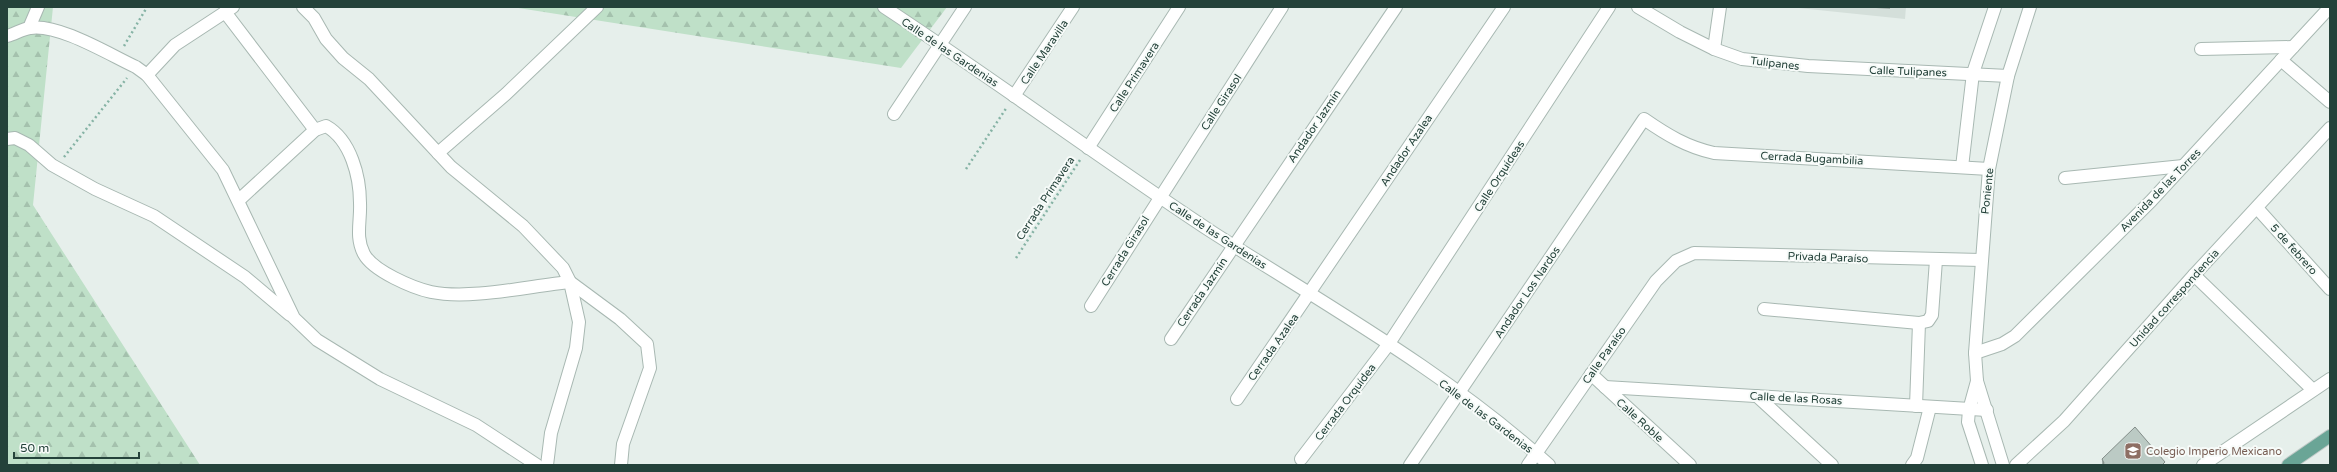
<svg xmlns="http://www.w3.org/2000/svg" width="2337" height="472" font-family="'Varela Round',sans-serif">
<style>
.built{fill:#d4dfda}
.forest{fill:url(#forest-firs)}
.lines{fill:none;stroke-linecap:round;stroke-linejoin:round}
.minor-casing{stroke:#a8b8b2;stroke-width:14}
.major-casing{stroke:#c2cac8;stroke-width:14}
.path{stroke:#86b3a5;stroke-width:2.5;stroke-dasharray:2 3;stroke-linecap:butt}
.minor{stroke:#fff;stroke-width:12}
.major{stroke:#6aa596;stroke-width:12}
.wall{fill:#a1aea9}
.building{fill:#bbcac4;stroke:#838d89}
.labels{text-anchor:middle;stroke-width:4;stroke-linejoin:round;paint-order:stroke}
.street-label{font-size:11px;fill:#24423a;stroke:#f7fbf9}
.education-label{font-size:11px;fill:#785e54;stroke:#f7fbf9;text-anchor:start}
</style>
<defs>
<pattern id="forest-firs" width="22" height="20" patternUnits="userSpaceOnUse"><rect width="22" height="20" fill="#bfe0c8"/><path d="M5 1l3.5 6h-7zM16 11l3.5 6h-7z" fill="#a4c1ad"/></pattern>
</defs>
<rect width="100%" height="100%" fill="#e6efeb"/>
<polygon class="built" points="1789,7 1906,7 1905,19"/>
<g class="forest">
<polygon points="7,7 53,7 33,205 200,465 7,465"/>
<polygon points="512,7 947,7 901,68"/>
</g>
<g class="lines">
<g class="minor-casing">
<g id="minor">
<polyline points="303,7 314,18 326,39 343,58 369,79 451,167 523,226 563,268 570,282 579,322 576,348 551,433 547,465"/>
<path d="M884,7C995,80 1101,159 1212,232C1326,305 1449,374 1549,465"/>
<polyline points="1638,7 1680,32 1714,49 1742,59 1808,66 2008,76"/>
<polyline points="225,12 315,130"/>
<polyline points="29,28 38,7"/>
<path d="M7,36C15,34 22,29 30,28C58,23 110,55 136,67L147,75L223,170L294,318L317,340L380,379L476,425L537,465"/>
<polyline points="1714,49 1720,7"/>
<polyline points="2201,49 2293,47"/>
<polyline points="2281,60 2330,102"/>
<polyline points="147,75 175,45 233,7"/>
<polyline points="1014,96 1073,7"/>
<polyline points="894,114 965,7"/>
<polyline points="7,139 15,138 29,145 52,165 95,189 154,216 245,277 290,315"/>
<polyline points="1088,148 1179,7"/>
<polyline points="438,153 506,94 597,7"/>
<polyline points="1962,167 1973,73 1995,7"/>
<polyline points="2065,178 2183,166"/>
<path d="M239,200L315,130L326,126C351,140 360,177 360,203C361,221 355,237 364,254C373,271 413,288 431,292C471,300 529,286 570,282L620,319L647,344L650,368L623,444L621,465"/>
<polyline points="2257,208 2330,289"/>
<polyline points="2194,275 2313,390"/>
<polyline points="1091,306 1282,7"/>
<polyline points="1764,309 1919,323 1928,321 1932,315 1936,260"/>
<polyline points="1171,339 1396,7"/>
<polyline points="1975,353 2002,344 2015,336 2151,201 2330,7"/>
<polyline points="1591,374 1690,465"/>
<polyline points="1977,381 1969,410 1968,422 1982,465"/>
<polyline points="1605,387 1987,410"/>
<polyline points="1757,396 1832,465"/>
<polyline points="1237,399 1504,7"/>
<polyline points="1916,406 1919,323"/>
<polyline points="1301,459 1388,345 1609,7"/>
<path d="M1410,465L1644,119C1667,135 1687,147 1714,153L1989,169"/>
<polyline points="1528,465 1656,281 1676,261 1694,253 1981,260"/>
<polyline points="1912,465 1917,458 1930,407"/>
<polyline points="2003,465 1977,381 1975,353 1989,169 2008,76 2030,7"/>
<polyline points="2016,465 2064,421 2194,275 2330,128"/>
<polyline points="2203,465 2330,379"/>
</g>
</g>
<g class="major-casing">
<polyline id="major" points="2288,465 2330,436"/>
</g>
<g class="path">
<polyline points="124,46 147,7"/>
<polyline points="64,157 127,78"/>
<polyline points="966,169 1007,107"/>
<polyline points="1016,258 1080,160"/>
</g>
<use href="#minor" class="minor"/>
<use href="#major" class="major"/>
</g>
<g class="wall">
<polygon points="1862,7 1890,7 1890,9"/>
<polygon points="2102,459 2165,465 2102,465"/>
</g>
<polygon class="building" points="2135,427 2165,462 2162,465 2103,465 2104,463 2102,459"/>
<defs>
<g id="school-square" transform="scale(0.9)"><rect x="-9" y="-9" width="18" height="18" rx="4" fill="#8d6e63" stroke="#f7fbf9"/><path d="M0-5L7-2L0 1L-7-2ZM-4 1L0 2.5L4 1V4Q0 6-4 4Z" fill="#fff"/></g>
</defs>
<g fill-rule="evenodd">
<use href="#school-square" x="2133" y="451"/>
</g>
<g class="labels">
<g class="street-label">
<text transform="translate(950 52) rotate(34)" y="4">Calle de las Gardenias</text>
<text transform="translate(1044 52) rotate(-56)" y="4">Calle Maravilla</text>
<text transform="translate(1775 63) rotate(7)" y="4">Tulipanes</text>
<text transform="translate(1908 71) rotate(2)" y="4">Calle Tulipanes</text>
<text transform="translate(1134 77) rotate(-57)" y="4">Calle Primavera</text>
<text transform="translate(1221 102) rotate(-57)" y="4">Calle Girasol</text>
<text transform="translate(1314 126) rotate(-56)" y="4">Andador Jazmín</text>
<text transform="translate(1406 150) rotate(-56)" y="4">Andador Azalea</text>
<text transform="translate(1812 158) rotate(3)" y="4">Cerrada Bugambilia</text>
<text transform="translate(1499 176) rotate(-57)" y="4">Calle Orquídeas</text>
<text transform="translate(2160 190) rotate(-46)" y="4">Avenida de las Torres</text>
<text transform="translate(1987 191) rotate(-84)" y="4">Poniente</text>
<text transform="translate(1045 198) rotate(-57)" y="4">Cerrada Primavera</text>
<text transform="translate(1218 235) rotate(33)" y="4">Calle de las Gardenias</text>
<text transform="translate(2294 249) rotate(48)" y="4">5 de febrero</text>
<text transform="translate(1125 251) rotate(-58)" y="4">Cerrada Girasol</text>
<text transform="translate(1828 257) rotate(2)" y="4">Privada Paraíso</text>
<text transform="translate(1202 292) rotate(-56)" y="4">Cerrada Jazmín</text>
<text transform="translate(1527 292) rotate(-56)" y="4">Andador Los Nardos</text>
<text transform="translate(2174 298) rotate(-48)" y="4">Unidad correspondencia</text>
<text transform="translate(1273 347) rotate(-55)" y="4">Cerrada Azalea</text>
<text transform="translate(1604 355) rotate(-55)" y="4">Calle Paraíso</text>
<text transform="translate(1796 398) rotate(3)" y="4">Calle de las Rosas</text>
<text transform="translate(1345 402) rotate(-53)" y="4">Cerrada Orquídea</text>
<text transform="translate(1486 416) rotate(37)" y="4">Calle de las Gardenias</text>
<text transform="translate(1640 420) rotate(42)" y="4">Calle Roble</text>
</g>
<g class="education-label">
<text x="2146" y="455">Colegio Imperio Mexicano</text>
</g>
</g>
<rect width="2337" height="472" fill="none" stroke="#24423a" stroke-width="16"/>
<path d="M14 452v6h125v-6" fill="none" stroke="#24423a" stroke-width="2"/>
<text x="20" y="452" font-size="12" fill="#24423a" stroke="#f7fbf9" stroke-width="3" paint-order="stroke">50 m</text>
</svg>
